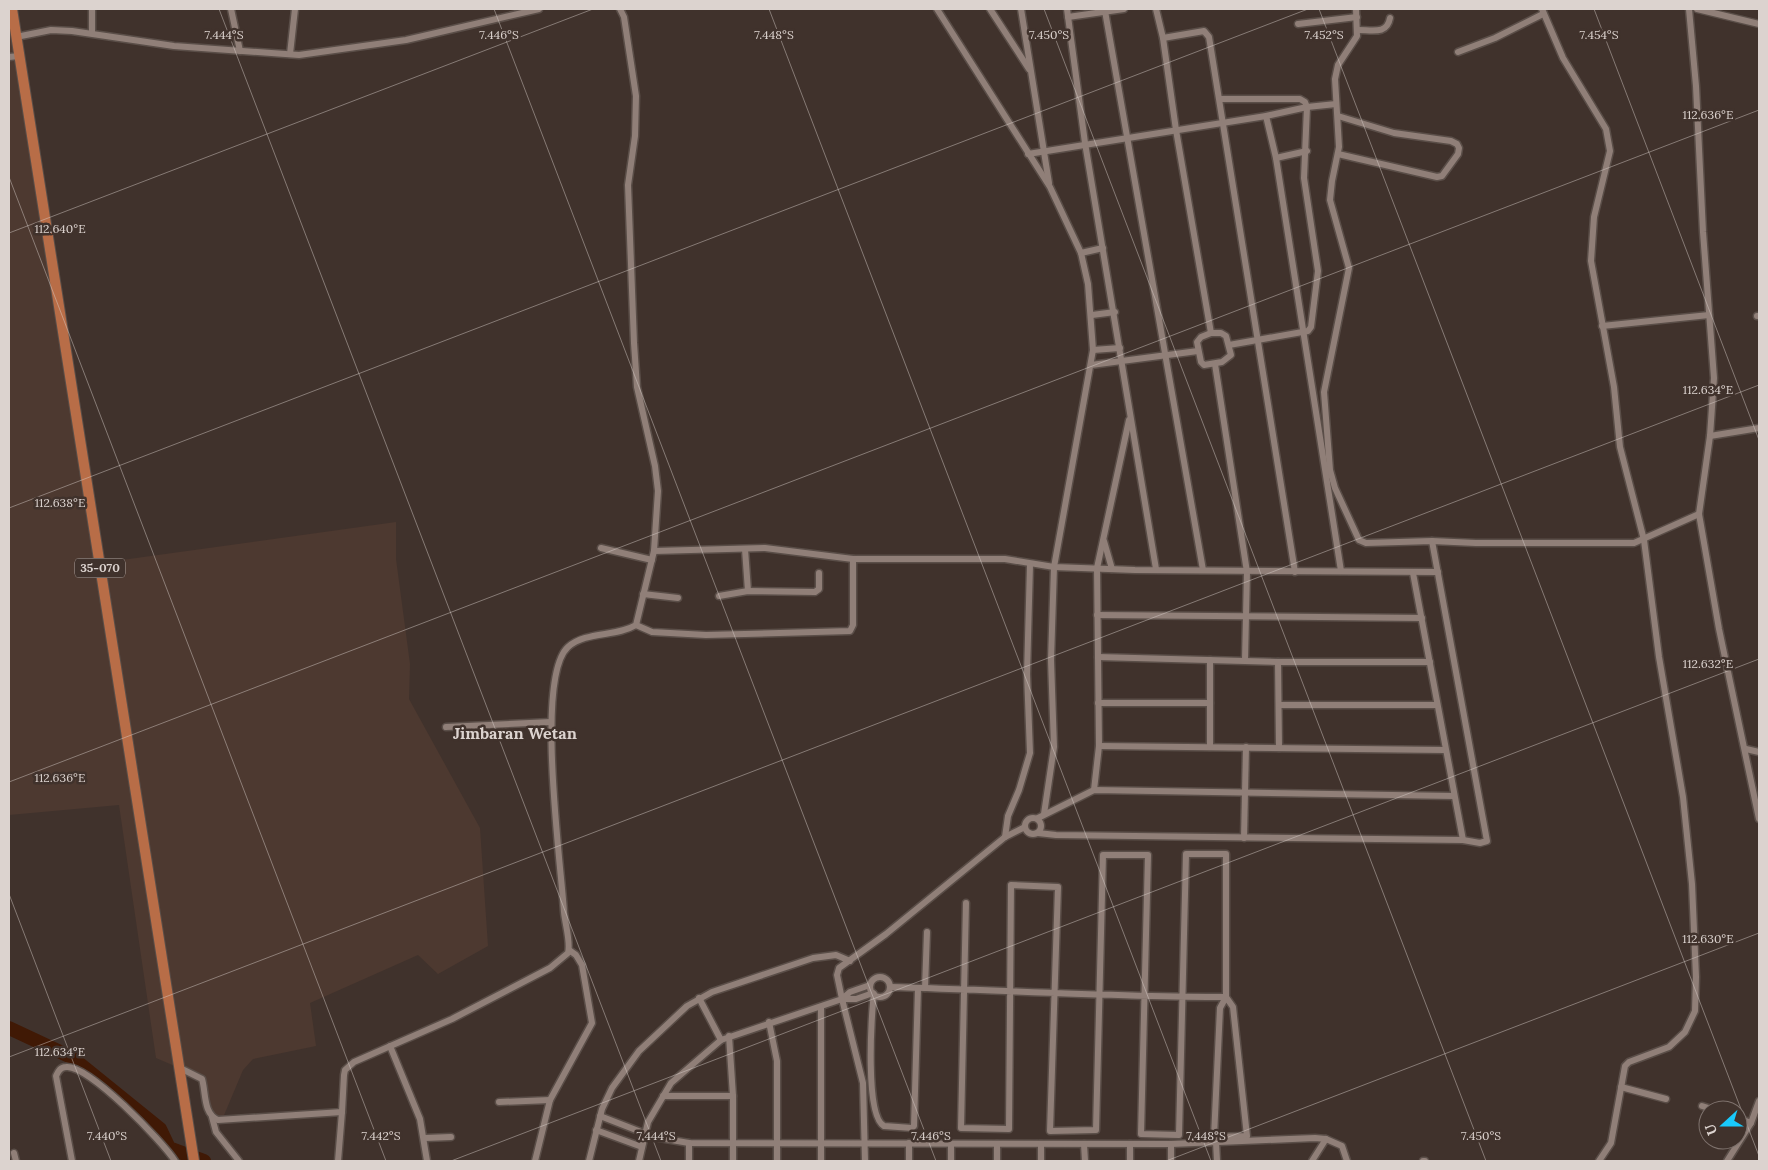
<svg xmlns="http://www.w3.org/2000/svg" width="1768" height="1170" font-family="Lora,serif">
<style>
.built{fill:#4d3930}
.lines{fill:none;stroke-linecap:round;stroke-linejoin:round}
.river{stroke:#401905;stroke-width:14}
.minor-casing{stroke:#5a4e48;stroke-width:9}
.primary-casing{stroke:#5a4e48;stroke-width:12}
.minor{stroke:#907f78;stroke-width:6}
.primary{stroke:#b86d47;stroke-width:10}
.ticks{fill:none;stroke:#dcd3cf;stroke-width:1;stroke-opacity:0.45}
.labels{text-anchor:middle;stroke-width:5;stroke-linejoin:round;paint-order:stroke}
.shield{fill:#40322c;stroke:#ada39e;stroke-width:1}
.shield-label{font-size:12px;font-weight:bold;fill:#dcd3cf}
.quarter-label{font-size:16px;font-weight:bold;fill:#dcd3cf;stroke:#40322c}
.ticks-label{font-size:12px;text-anchor:middle;fill:#dcd3cf;stroke:#40322c;stroke-width:5;stroke-linejoin:round;paint-order:stroke}
</style>
<rect width="100%" height="100%" fill="#40322c"/>
<polygon class="built" points="9,9 100,563 396,522 396,559 410,664 409,699 480,828 488,946 438,974 418,955 310,1003 316,1046 253,1059 243,1070 222,1120 212,1117 198,1076 156,1058 119,805 9,815"/>
<g class="lines">
<polyline class="river" points="9,1028 71,1057 160,1129 169,1148 204,1161"/>
<g class="minor-casing">
<g id="minor">
<polyline points="92,9 92,33"/>
<polyline points="231,9 240,51"/>
<polyline points="937,9 1050,187 1081,253 1088,284 1093,350 1054,567 1051,660 1054,747 1044,814"/>
<polyline points="990,9 1029,69"/>
<polyline points="1021,9 1049,183"/>
<polyline points="1067,9 1085,143 1156,569"/>
<polyline points="1156,9 1163,38 1176,130 1211,333"/>
<polyline points="1356,9 1357,36 1338,65 1335,79 1339,147 1332,181 1330,200 1349,268 1324,392 1330,470 1335,488 1359,540 1366,543 1432,541 1476,543 1634,543 1699,514"/>
<polyline points="1542,9 1563,58 1606,129 1610,151 1594,217 1591,261 1614,387 1620,447 1644,540 1659,657 1683,797 1692,884 1696,977 1695,1011 1685,1032 1669,1047 1629,1062 1625,1066 1611,1143 1599,1161"/>
<polyline points="1689,9 1696,86 1703,232 1714,378 1710,436 1699,514 1719,629 1759,819"/>
<polyline points="1697,9 1759,24"/>
<polyline points="1105,11 1203,570"/>
<polyline points="1068,17 1124,9"/>
<polyline points="1298,24 1357,17"/>
<path d="M1358,30C1372,30 1387,35 1390,18"/>
<polyline points="16,37 51,30 72,31 174,46 299,55 406,40 539,9"/>
<polyline points="1163,38 1204,31 1209,37 1295,572"/>
<polyline points="1458,52 1495,38 1543,14"/>
<polyline points="290,54 295,9"/>
<polyline points="9,57 19,56"/>
<polyline points="1220,99 1300,99 1305,102 1307,107 1304,178 1318,271 1311,327 1308,331 1229,345"/>
<polyline points="1266,116 1276,158 1341,571"/>
<polyline points="1338,116 1394,133 1451,141 1457,144 1459,148 1458,154 1442,176 1437,177 1338,154"/>
<polyline points="1028,154 1266,116 1307,107 1336,104"/>
<polyline points="1276,158 1307,151"/>
<polyline points="1081,253 1103,248"/>
<polyline points="1092,315 1115,312"/>
<polyline points="1757,316 1759,316"/>
<polyline points="1602,326 1709,315"/>
<polygon points="1211,333 1221,333 1226,336 1231,355 1222,362 1204,365 1201,362 1197,342 1201,337"/>
<polyline points="1093,350 1120,348"/>
<polyline points="1215,364 1247,572 1245,660"/>
<polyline points="1091,365 1198,351"/>
<polyline points="1710,436 1759,428"/>
<polyline points="1104,541 1112,569"/>
<polyline points="601,548 652,560"/>
<polyline points="745,549 748,591"/>
<polyline points="654,551 765,548 853,559 1005,559 1054,567 1135,570 1438,572"/>
<polyline points="1413,573 1463,840"/>
<polyline points="643,594 678,598"/>
<polyline points="719,596 748,591 815,592 819,589 819,573"/>
<polyline points="1097,615 1422,618"/>
<polyline points="636,625 652,632 706,635 850,631 853,625 853,559"/>
<polyline points="1098,657 1278,662 1430,662"/>
<polyline points="1278,662 1279,748"/>
<polyline points="1098,703 1210,703"/>
<polyline points="1279,705 1437,705"/>
<polyline points="446,727 551,722"/>
<polyline points="1099,746 1444,750"/>
<polyline points="1210,747 1210,660"/>
<polyline points="1746,749 1759,752"/>
<polyline points="1094,790 1099,746 1097,568 1129,420"/>
<circle cx="1033" cy="826" r="8"/>
<polyline points="1038,818 1094,790 1454,796"/>
<polyline points="1038,833 1056,835 1463,840 1480,843 1487,841 1432,541"/>
<polyline points="1005,837 1008,816 1019,790 1030,753 1027,674 1030,565"/>
<polyline points="1244,838 1246,747"/>
<circle cx="880" cy="987" r="10"/>
<path d="M890,987C1002,990 1114,997 1226,997L1233,1007L1247,1136L1214,1137L1220,1008L1226,997V854H1186L1179,1135L1141,1134L1148,855H1103L1096,1130L1050,1131L1058,887L1011,885L1009,1129L961,1128L966,903"/>
<polyline points="925,988 927,932"/>
<path d="M874,994C871,1016 865,1116 884,1126L912,1128L914,1126L918,988"/>
<polyline points="699,998 721,1040"/>
<polyline points="842,999 863,1083 865,1161"/>
<polyline points="842,999 850,992 870,985"/>
<polyline points="842,999 856,999 873,993"/>
<polyline points="769,1022 777,1061 777,1161"/>
<polyline points="729,1036 733,1096 733,1161"/>
<polyline points="390,1046 420,1119 427,1161"/>
<path d="M180,1068L202,1079C206,1092 203,1114 218,1120L342,1112L344,1075L345,1070L354,1062L452,1019L550,968L568,953C571,942 565,924 564,912C561,864 535,677 568,647C586,631 616,637 636,625L654,551L658,491L655,466L637,387L634,343L628,185L635,136L636,96L624,17L620,9"/>
<polyline points="1621,1087 1666,1099"/>
<polyline points="663,1096 733,1096"/>
<polyline points="499,1102 550,1100"/>
<polyline points="1702,1106 1715,1110"/>
<polyline points="600,1116 654,1137 689,1143 1171,1144 1315,1138 1326,1139 1342,1146 1347,1161"/>
<polyline points="212,1117 216,1132 239,1161"/>
<polyline points="1738,1118 1751,1123"/>
<polyline points="596,1130 642,1147"/>
<polyline points="425,1138 451,1137"/>
<polyline points="1216,1142 1217,1161"/>
<polyline points="951,1144 951,1161"/>
<polyline points="1084,1144 1085,1161"/>
<polyline points="14,1153 16,1161"/>
<path d="M72,1161L56,1076C58,1072 60,1067 66,1067C88,1064 163,1142 175,1161"/>
<polyline points="338,1161 342,1112"/>
<polyline points="535,1161 550,1100 592,1023 582,965 576,955 569,950"/>
<polyline points="589,1161 602,1109 612,1088 639,1051 687,1006 712,992 813,958 836,955 850,961"/>
<polyline points="639,1161 648,1122 671,1083 721,1040 842,999 837,975 839,968 886,934 1005,837 1025,827"/>
<polyline points="689,1161 689,1143"/>
<polyline points="821,1161 821,1007"/>
<polyline points="909,1161 909,1143"/>
<polyline points="997,1161 997,1144"/>
<polyline points="1041,1161 1041,1144"/>
<polyline points="1130,1161 1130,1144"/>
<polyline points="1171,1161 1171,1144"/>
<polyline points="1312,1161 1326,1139"/>
<polyline points="1423,1161 1425,1161"/>
<polyline points="1727,1161 1751,1123 1759,1101"/>
</g>
</g>
<g class="primary-casing">
<polyline id="primary" points="12,9 194,1161"/>
</g>
<use href="#minor" class="minor"/>
<use href="#primary" class="primary"/>
</g>
<path class="ticks" d="M219,9L661,1161M494,9L936,1161M769,9L1211,1161M1044,9L1486,1161M1319,9L1759,1156M1594,9L1759,440M9,177L386,1161M9,233L593,9M9,508L1308,9M9,782L1759,110M9,894L111,1161M9,1057L1759,385M451,1161L1759,659M1166,1161L1759,933"/>
<g class="labels">
<rect class="shield" x="75" y="558.5" width="50" height="19" rx="4"/>
<g class="shield-label">
<text x="100" y="572">35-070</text>
</g>
<g class="quarter-label">
<text x="515" y="739">Jimbaran Wetan</text>
</g>
</g>
<g class="ticks-label">
<text x="224" y="39">7.444°S</text>
<text x="499" y="39">7.446°S</text>
<text x="774" y="39">7.448°S</text>
<text x="1049" y="39">7.450°S</text>
<text x="1324" y="39">7.452°S</text>
<text x="1599" y="39">7.454°S</text>
<text x="1708" y="119">112.636°E</text>
<text x="60" y="233">112.640°E</text>
<text x="1708" y="394">112.634°E</text>
<text x="60" y="507">112.638°E</text>
<text x="1708" y="668">112.632°E</text>
<text x="60" y="782">112.636°E</text>
<text x="1708" y="943">112.630°E</text>
<text x="60" y="1056">112.634°E</text>
<text x="107" y="1140">7.440°S</text>
<text x="381" y="1140">7.442°S</text>
<text x="656" y="1140">7.444°S</text>
<text x="931" y="1140">7.446°S</text>
<text x="1206" y="1140">7.448°S</text>
<text x="1481" y="1140">7.450°S</text>
</g>
<rect width="1768" height="1170" fill="none" stroke="#dcd3cf" stroke-width="20"/>
<g transform="translate(1723 1125) rotate(249)"><circle r="24" fill="#40322c" stroke="#7e726d"/>
<path d="M0-4L9 19L0 12L-9 19Z" fill="#19cafc"/>
<text y="-8" font-size="14" font-weight="bold" text-anchor="middle" fill="#dcd3cf">U</text>
</g>
</svg>
